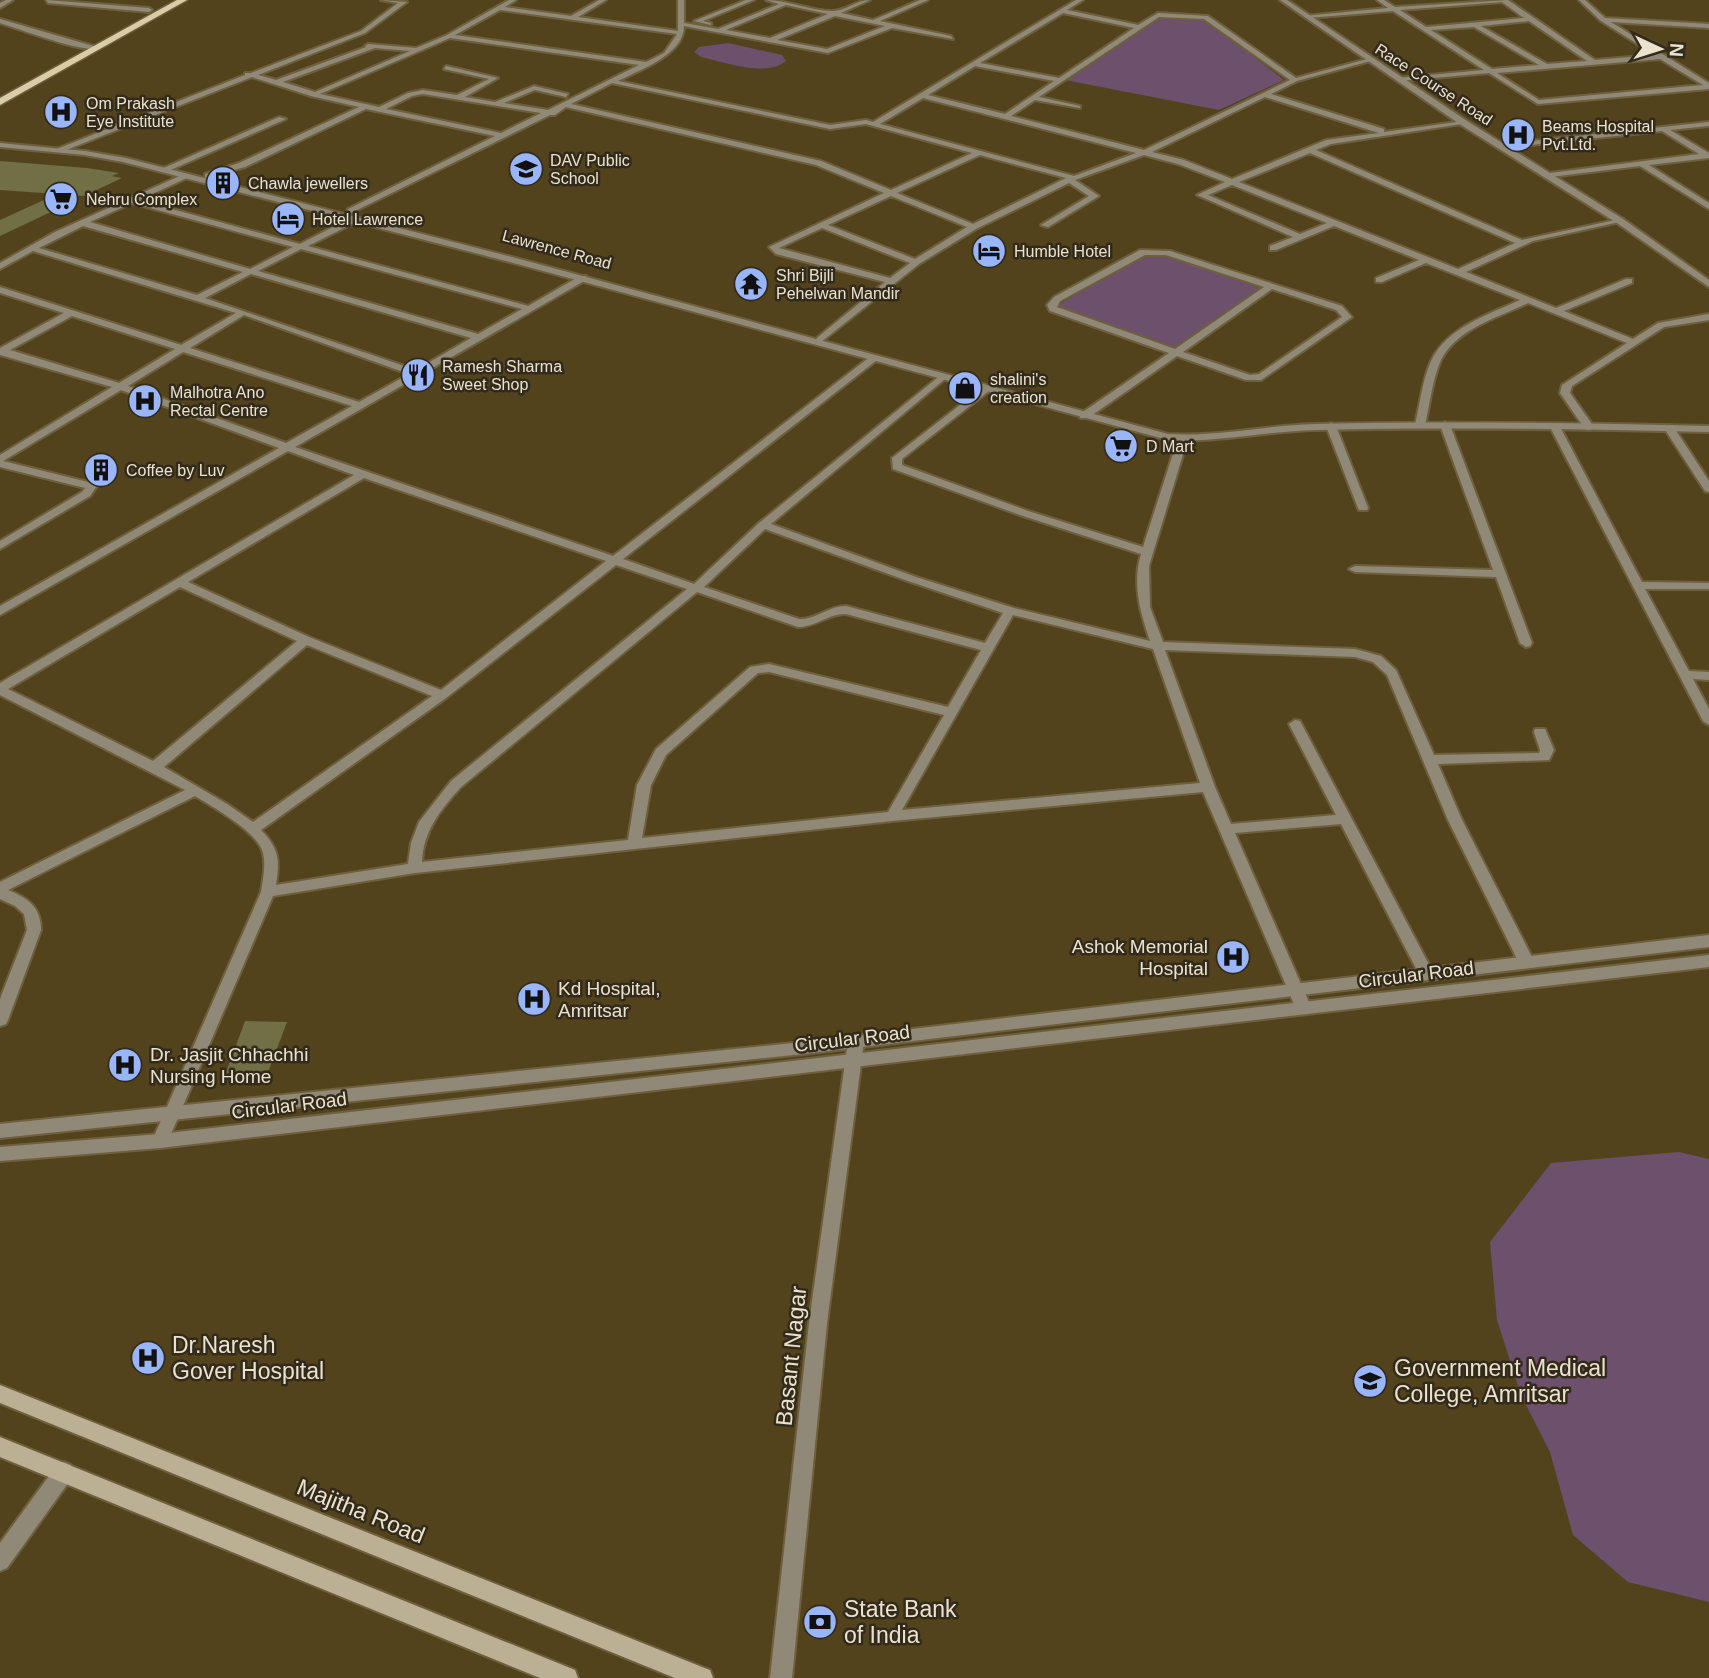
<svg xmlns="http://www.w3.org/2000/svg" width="1709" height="1678" font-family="Helvetica,sans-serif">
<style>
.green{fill:#6c506c}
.building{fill:#706f46}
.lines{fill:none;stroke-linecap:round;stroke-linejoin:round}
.minor-casing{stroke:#6e603d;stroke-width:4}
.tertiary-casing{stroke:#6e603d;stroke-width:4}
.secondary-casing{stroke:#6e603d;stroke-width:4}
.primary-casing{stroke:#6e603d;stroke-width:3}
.minor{fill:#918978;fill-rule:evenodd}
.tertiary{fill:#918978;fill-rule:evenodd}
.secondary{fill:#bbaf94;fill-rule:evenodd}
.primary{fill:#dbcca8;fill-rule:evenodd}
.labels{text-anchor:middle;stroke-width:5;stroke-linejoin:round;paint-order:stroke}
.far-street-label{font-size:16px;fill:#ebe2cd;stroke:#322b1b}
.far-poi-label{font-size:16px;fill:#ebe2cd;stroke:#322b1b;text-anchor:start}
.poi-label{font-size:19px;fill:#ebe2cd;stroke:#322b1b;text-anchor:start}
.street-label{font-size:19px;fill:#ebe2cd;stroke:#322b1b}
.near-poi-label{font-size:23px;fill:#ebe2cd;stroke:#322b1b;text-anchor:start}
.near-street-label{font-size:23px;fill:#ebe2cd;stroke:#322b1b}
</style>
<rect width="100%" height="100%" fill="#53431d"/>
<g class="green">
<polygon points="1156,16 1203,17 1284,80 1219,110 1065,80"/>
<path d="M728,43L782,55L786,61C765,78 725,62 701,57L694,52L699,47Z"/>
<polygon points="1165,255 1263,286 1175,349 1055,307 1139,256"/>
<polygon points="1679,1152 1709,1159 1709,1602 1628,1582 1573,1535 1550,1452 1521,1395 1497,1320 1490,1242 1551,1163"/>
</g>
<g class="building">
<polygon points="0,161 87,168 119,173 112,176 122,178 84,196 71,195 74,201 0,236 0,220 57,194 0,190"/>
<polygon points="245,1021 287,1022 269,1070 225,1075"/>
</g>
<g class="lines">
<g class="minor-casing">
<g id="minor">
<polygon points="6,0 13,0 0,8 0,3"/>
<polygon points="46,0 149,8 152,10 149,12 48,3"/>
<path d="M381,0L407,2L365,33L258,75L276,80L366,47L365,46L368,44L416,48L447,35L509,0H516L505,7L571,16L599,0H606L578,17L678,31V0H684V23L718,29L779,4L766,0C788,0 814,12 833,11C846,11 856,0 870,0L841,13L873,20L920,0H928L880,21L951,36L953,39L892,28L828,53L684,26C684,55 639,70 618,81L830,125L866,120L873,122L1076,0H1083L1067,10L1138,25L1158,13L1208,16L1296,78L1371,58L1374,60L1297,81L1271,94L1384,129V132L1464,121L1468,123L1331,144L1316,150L1522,240L1620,219L1624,221L1533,241L1466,272L1556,308L1626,279H1632V283L1564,311L1633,339L1658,323L1709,314V320L1664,327L1572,386L1570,393L1594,427L1589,430L1585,429L1560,393L1562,385L1627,343L1528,303C1499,317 1456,329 1441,360C1432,380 1430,404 1425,425L1420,428L1415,425C1420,404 1422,381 1431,361C1447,327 1488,315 1520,300L1426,263L1382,282H1376V278L1419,260L1334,226L1276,250H1270V246L1293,237L1197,195L1225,182L1178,164L1144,155L1075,180L1099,196L1048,227L1041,225L1089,196L1069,183L976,229L919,264L821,342L816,339L818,337L885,282L776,254L769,247L884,193L816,165L566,107L555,115H550L351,213L347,211L348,209L495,136L366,109L245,167L205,178V174L239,163L359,107L311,96L252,77L61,152L54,150L245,75V73H251L361,31L398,3ZM786,5L828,14L770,38L726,30ZM500,10L677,34L664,53L646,62L455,35ZM1063,13L1134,28L1059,78L980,63ZM835,16L885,26L827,49L777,40ZM1159,17L1204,19L1290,80L1144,150L1011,116L1035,100L1080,108V106L1039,97ZM450,38L639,65L548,110L504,103L535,90L566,97L568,94L534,86L495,102L465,97L498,78L446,66L444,69L489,79L457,95L423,90L408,93L379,107L320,94ZM375,48L410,51L315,92L283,82ZM975,66L1054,81L1005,114L928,95ZM612,83L830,129L866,124L972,153L891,190L821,161L571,104ZM423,94L541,113L501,133L386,109L412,96ZM1265,97L1379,133L1326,140L1232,179L1184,160L1152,152ZM923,98L1136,153L1074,176L880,124ZM1310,153L1515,243L1458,269L1239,182ZM980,155L1066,178L973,224L897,193ZM1232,185L1327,223L1300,234L1208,195ZM891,196L967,227L915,259L828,225ZM822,228L910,263L890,278L779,248Z"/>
<polygon points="746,0 754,0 703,21 711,23 711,25 694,21"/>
<path d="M1377,0H1384L1395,7L1508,0L1595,60L1655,55L1601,21L1579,0H1585L1605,18L1709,24V28L1611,22L1709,83V89L1538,104L1489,73L1399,81L1397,78L1484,70L1393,11L1307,18L1304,16L1388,8ZM1502,2L1524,18L1426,27L1400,10ZM1529,21L1587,61L1547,64L1481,26ZM1474,27L1539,65L1492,69L1431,30ZM1660,59L1703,85L1539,100L1497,73Z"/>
<path d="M0,19L100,48C84,54 20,29 0,23Z"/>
<polygon points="279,117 286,119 166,172 159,170"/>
<polygon points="1709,122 1709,126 1670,130 1709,153 1709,158 1649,165 1709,203 1709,209 1640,166 1550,177 1546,175 1550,173 1699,154 1662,131 1504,148 1500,146 1504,144"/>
<path d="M184,174H187V178L139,200L300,244L352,217H358V221L308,246L528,306L580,276H586V280L295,447L613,556L871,356H877V360L623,559L694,584L759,523L942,374L945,375V379L771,524L916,577L1014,608L1150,641C1140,612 1132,583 1141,554L1020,515L893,469L892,458L983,387H989V391L902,459V465L1028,511L1143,547L1178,438L1187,436L1188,438L1149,566L1150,607L1163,642L1355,649L1381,656L1396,670L1434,755L1539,753L1540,750L1534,732L1535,729H1545L1554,750L1549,760L1438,764L1462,820L1535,963L1532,967H1522L1519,963L1448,820L1387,675L1373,662L1355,657L1165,650L1215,787L1231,824L1336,815L1289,724L1295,720L1300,721L1434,974L1431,978H1421L1341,824L1235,833L1311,1007L1309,1011L1303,1013L1297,1011L1203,792L892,821L415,873L273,896L168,1141L166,1146L160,1148L154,1146L152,1141L261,892C263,879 266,866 263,853C258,832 213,807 195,796L8,890C28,898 41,907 41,930L8,1020L6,1024L0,1026V999L27,930L24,914L15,906L0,899V882L185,790L0,695V683L354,475L288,451L0,615V606L279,448L121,390L3,461L96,484L97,486L90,496L0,549V541L82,492L85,488L0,467V455L112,387L0,355V348L64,313L0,293V287L181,345L236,313L33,251L0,269V263L55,232ZM132,203L293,247L250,269L90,222ZM83,226L243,272L197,295L39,248ZM301,249L522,309L478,334L258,271ZM251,274L471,338L416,370L205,298ZM244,315L409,374L359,402L190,348ZM72,316L175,349L119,383L10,350ZM183,352L352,406L286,443L128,386ZM364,478L606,561L441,690L309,637L188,582ZM765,529L908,581L1003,613L985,643L846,606C828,606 816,620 799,619L704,587ZM616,565L687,589L451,781L419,822L411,843L408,864L276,885C280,859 279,849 261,830L446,698ZM180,587L297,641L153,761L8,689ZM697,592L798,627C816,627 829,613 846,614L981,650L948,707L769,664L750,667L656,749L637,785L628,840L422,862C423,831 441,809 461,787ZM1013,615L1153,649L1200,783L902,810ZM307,645L432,696L253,822L227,804L164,767ZM769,672L944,715L888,812L642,838L651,785L666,755L758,673Z"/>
<path d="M1140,250L1170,251L1342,306L1352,317L1261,380H1246L1177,356L1088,418H1080V414L1169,353L1050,311L1047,305L1054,297ZM1145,255H1166L1264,287L1175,349L1057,307L1060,301ZM1272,289L1336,310L1342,317L1259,374L1250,375L1183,352Z"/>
<polygon points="1445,422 1450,425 1532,643 1530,646 1526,647 1520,643 1496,577 1355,572 1349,569 1355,566 1493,570 1440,425"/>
<polygon points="1331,423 1336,426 1368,508 1367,510 1359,510 1358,508 1326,426"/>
<polygon points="1555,424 1560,427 1642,582 1709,583 1709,589 1645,589 1689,671 1709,672 1709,680 1693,679 1709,709 1709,725 1703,721 1550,427"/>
<polygon points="1669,425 1673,426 1709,481 1709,492 1705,491 1664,428"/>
<polygon points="856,1035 862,1036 864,1041 827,1323 792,1678 770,1678 809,1323 848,1041 850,1036"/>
<polygon points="64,1462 71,1465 74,1472 71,1479 7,1568 0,1571 0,1543 57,1465"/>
</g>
</g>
<g class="tertiary-casing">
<g id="tertiary">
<polygon points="1280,0 1287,0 1467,121 1623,219 1709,280 1709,287 1617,223 1461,125"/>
<path d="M0,143L85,151L126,158L512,257L1168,434C1218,437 1267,425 1316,424C1447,421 1578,423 1709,426V432C1578,429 1447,427 1316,430C1266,431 1218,443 1168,440L506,261L123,162L85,155L0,147Z"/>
<polygon points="1709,935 1709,947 803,1054 0,1138 0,1124 803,1042"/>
<polygon points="1709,955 1709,967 160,1148 0,1161 0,1147 160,1134"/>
</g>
</g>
<g class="secondary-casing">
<g id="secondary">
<polygon points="0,1385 702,1667 710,1670 713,1678 675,1678 0,1403"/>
<polygon points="0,1437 575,1670 578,1678 540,1678 0,1457"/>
</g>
</g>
<g class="primary-casing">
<polygon id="primary" points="177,0 187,0 0,105 0,98"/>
</g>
<use href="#minor" class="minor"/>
<use href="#tertiary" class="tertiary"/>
<use href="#secondary" class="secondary"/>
<use href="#primary" class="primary"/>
</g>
<defs>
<g id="hospital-disc" transform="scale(1.75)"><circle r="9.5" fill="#99b5fd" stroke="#322b1b"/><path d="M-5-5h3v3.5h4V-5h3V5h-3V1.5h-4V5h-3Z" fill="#111"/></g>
<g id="school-disc" transform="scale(1.75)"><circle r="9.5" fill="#99b5fd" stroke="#322b1b"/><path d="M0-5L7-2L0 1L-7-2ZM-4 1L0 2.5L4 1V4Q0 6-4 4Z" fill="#111"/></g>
<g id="building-disc" transform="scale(1.75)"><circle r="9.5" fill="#99b5fd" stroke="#322b1b"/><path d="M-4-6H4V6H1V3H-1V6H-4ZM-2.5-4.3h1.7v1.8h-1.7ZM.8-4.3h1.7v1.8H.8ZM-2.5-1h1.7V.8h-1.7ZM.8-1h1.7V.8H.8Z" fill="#111"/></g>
<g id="supermarket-disc" transform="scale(1.75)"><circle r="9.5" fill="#99b5fd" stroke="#322b1b"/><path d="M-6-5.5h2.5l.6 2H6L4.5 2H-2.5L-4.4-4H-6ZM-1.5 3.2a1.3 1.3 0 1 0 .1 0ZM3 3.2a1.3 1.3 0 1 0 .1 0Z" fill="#111"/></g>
<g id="hotel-disc" transform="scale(1.75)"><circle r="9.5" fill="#99b5fd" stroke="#322b1b"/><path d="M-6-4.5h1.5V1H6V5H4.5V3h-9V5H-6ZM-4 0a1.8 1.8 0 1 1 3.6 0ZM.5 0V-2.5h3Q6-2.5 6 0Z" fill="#111"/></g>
<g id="temple-disc" transform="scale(1.75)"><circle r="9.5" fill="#99b5fd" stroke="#322b1b"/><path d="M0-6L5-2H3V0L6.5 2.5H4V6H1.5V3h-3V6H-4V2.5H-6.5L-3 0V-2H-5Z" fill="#111"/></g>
<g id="restaurant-disc" transform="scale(1.75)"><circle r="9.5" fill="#99b5fd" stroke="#322b1b"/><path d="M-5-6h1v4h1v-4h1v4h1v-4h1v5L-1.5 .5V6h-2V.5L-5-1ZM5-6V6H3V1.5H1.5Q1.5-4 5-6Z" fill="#111"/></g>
<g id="shop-disc" transform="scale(1.75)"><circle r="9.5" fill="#99b5fd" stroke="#322b1b"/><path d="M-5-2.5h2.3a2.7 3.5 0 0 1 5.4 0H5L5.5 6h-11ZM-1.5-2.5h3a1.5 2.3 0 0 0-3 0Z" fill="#111"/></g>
<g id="university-disc" transform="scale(1.75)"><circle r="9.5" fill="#99b5fd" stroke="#322b1b"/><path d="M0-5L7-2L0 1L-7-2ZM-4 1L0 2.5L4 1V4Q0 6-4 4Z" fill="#111"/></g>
<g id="bank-disc" transform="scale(1.75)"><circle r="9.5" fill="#99b5fd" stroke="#322b1b"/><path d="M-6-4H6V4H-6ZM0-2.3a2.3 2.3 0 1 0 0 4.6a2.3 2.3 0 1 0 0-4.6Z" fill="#111"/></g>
</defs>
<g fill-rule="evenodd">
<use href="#hospital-disc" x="61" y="112"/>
<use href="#hospital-disc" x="1518" y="135"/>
<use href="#school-disc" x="526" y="169"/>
<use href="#building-disc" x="223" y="183"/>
<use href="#supermarket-disc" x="61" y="199"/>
<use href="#hotel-disc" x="288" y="219"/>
<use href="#hotel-disc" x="989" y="251"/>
<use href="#temple-disc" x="751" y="284"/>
<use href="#restaurant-disc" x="418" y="375"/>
<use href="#shop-disc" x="965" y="388"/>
<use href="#hospital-disc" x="145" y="401"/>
<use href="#supermarket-disc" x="1121" y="446"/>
<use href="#building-disc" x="101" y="470"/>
<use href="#hospital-disc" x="1233" y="957"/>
<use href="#hospital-disc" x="534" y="999"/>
<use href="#hospital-disc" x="125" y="1065"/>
<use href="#hospital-disc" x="148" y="1358"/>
<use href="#university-disc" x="1370" y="1381"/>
<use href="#bank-disc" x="820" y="1622"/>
</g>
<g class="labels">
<g class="far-street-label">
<text transform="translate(1434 84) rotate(33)" y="6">Race Course Road</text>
<text transform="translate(557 249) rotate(15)" y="6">Lawrence Road</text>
</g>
<g class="far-poi-label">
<text x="86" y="109">Om Prakash<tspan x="86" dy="18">Eye Institute</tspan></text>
<text x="1542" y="132">Beams Hospital<tspan x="1542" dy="18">Pvt.Ltd.</tspan></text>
<text x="550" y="166">DAV Public<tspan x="550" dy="18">School</tspan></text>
<text x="248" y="189">Chawla jewellers</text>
<text x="86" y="205">Nehru Complex</text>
<text x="312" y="225">Hotel Lawrence</text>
<text x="1014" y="257">Humble Hotel</text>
<text x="776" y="281">Shri Bijli<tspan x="776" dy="18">Pehelwan Mandir</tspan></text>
<text x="442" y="372">Ramesh Sharma<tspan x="442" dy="18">Sweet Shop</tspan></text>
<text x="990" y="385">shalini's<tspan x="990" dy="18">creation</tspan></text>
<text x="170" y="398">Malhotra Ano<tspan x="170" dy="18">Rectal Centre</tspan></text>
<text x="1146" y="452">D Mart</text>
<text x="126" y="476">Coffee by Luv</text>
</g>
<g class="poi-label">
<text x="1208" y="953" text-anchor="end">Ashok Memorial<tspan x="1208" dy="22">Hospital</tspan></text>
<text x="558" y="995">Kd Hospital,<tspan x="558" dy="22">Amritsar</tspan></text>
<text x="150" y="1061">Dr. Jasjit Chhachhi<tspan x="150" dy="22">Nursing Home</tspan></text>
</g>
<g class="street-label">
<text transform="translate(1416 974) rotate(-7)" y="7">Circular Road</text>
<text transform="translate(852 1038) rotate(-7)" y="7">Circular Road</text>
<text transform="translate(289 1105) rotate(-7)" y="7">Circular Road</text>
</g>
<g class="near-poi-label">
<text x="172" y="1353">Dr.Naresh<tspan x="172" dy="26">Gover Hospital</tspan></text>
<text x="1394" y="1376">Government Medical<tspan x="1394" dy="26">College, Amritsar</tspan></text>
<text x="844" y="1617">State Bank<tspan x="844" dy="26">of India</tspan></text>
</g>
<g class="near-street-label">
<text transform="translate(791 1356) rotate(-84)" y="8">Basant Nagar</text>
<text transform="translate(361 1511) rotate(22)" y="8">Majitha Road</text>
</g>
</g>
<g transform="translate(1660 49) rotate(94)" stroke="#322b1b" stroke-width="5" paint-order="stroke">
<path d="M0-5L12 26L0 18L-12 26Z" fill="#ebe2cd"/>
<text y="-10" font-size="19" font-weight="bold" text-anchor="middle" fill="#ebe2cd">N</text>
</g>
</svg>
